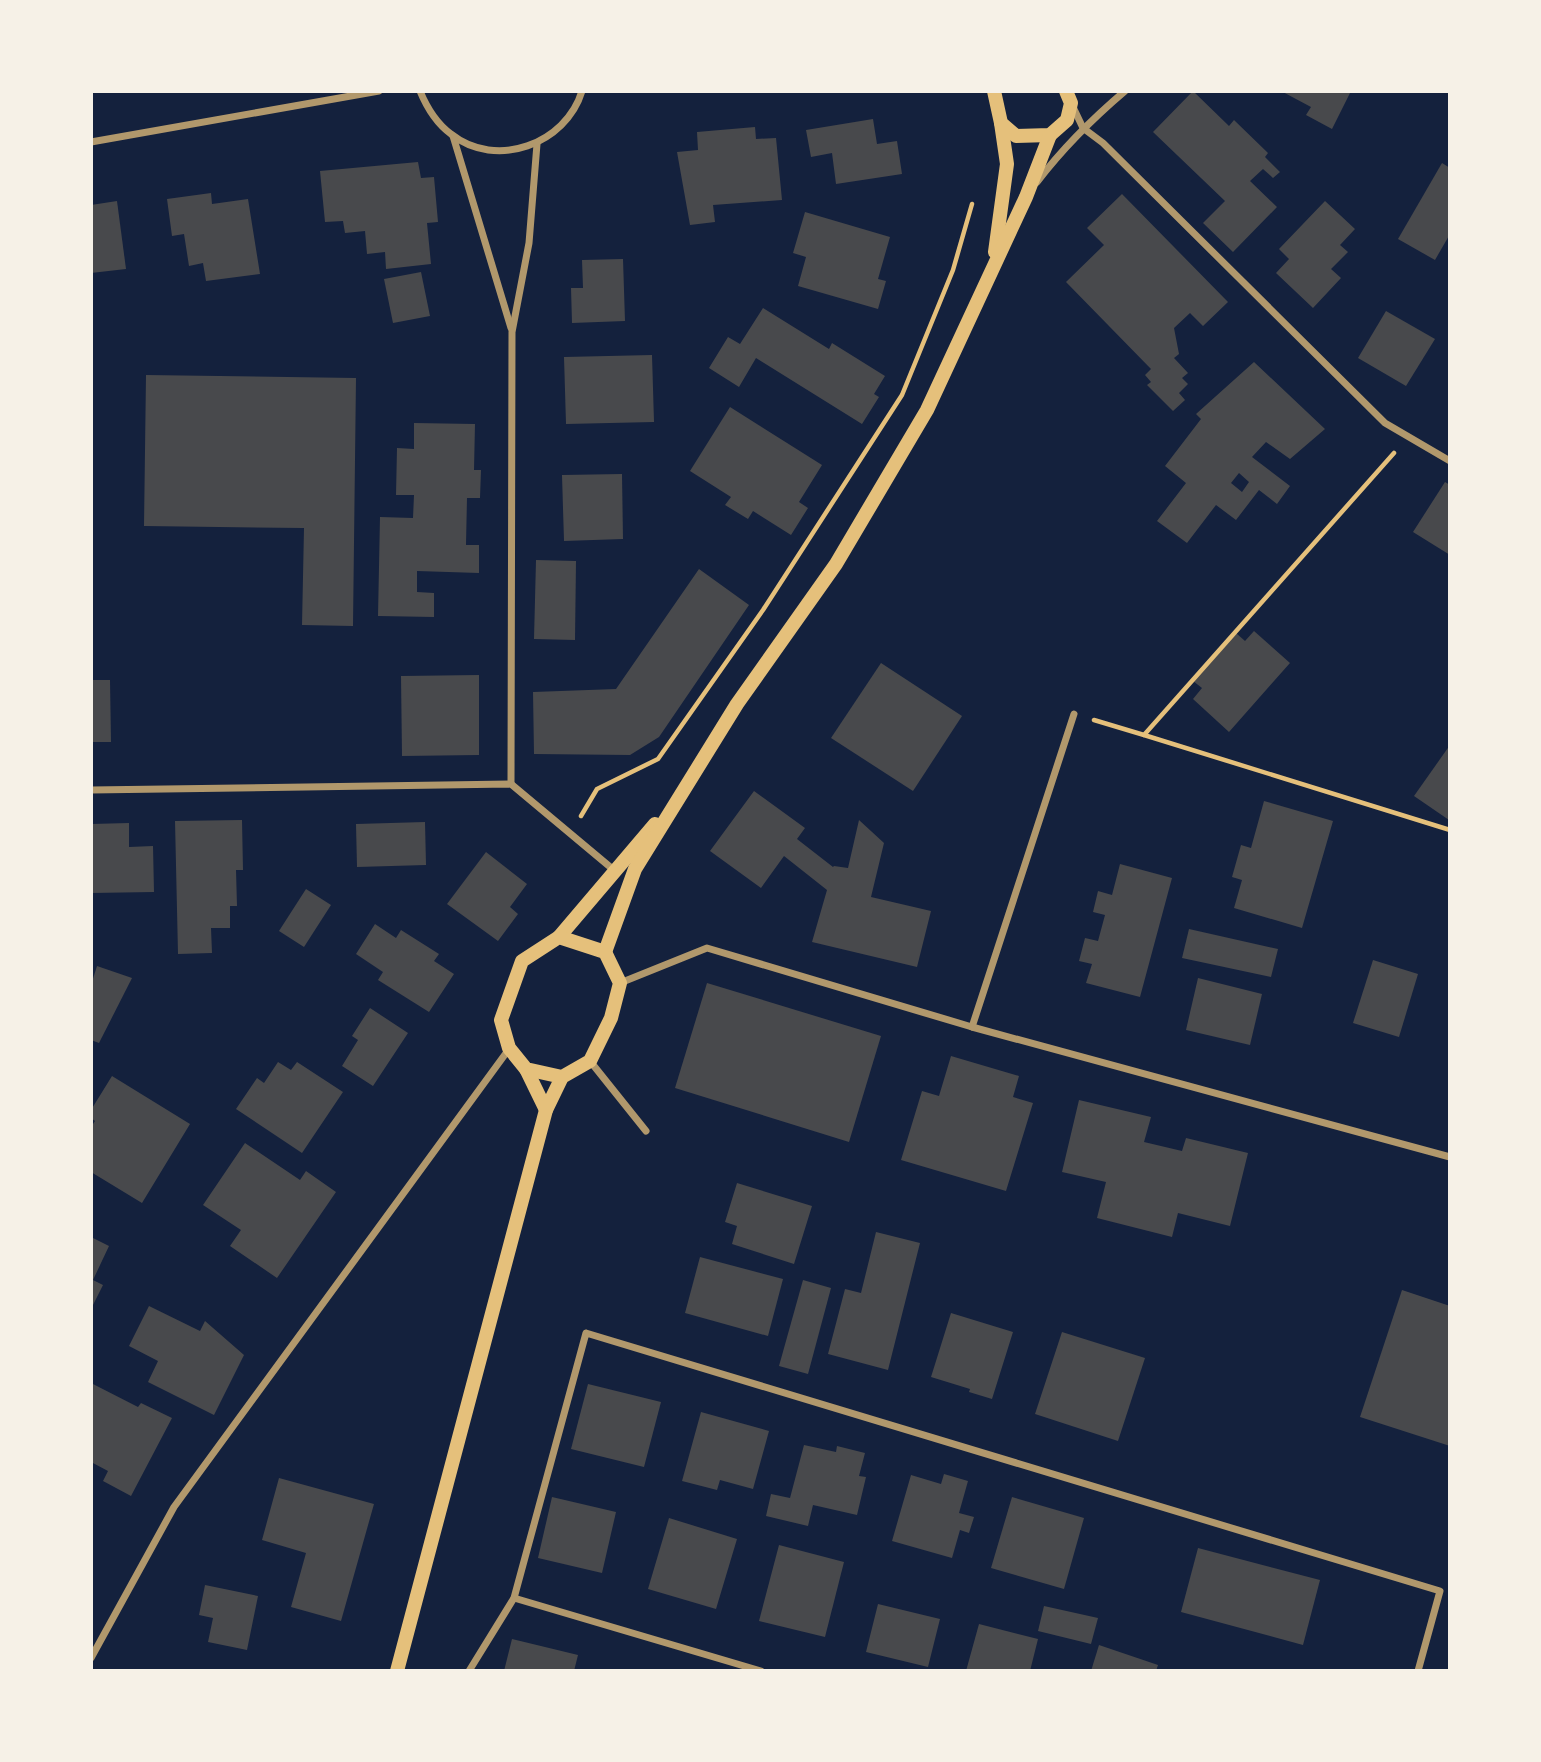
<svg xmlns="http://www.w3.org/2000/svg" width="1541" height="1762" font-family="'IBM Plex Serif',serif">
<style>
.building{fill:#48494c;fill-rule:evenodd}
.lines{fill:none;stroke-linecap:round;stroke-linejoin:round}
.path{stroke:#e5c07b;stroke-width:4.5}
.minor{stroke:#b1986c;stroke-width:7}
.secondary{stroke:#e5c07b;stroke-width:14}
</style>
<rect width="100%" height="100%" fill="#14213d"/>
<g class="building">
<polygon points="1193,91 1229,126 1234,120 1268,153 1265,157 1280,172 1273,178 1263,169 1250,181 1277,207 1233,252 1203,223 1225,201 1153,132"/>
<polygon points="1281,91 1351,91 1332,129 1306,115 1311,107"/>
<polygon points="873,119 877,144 897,141 902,174 836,184 832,153 811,157 806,130"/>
<polygon points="755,127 756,139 776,138 782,200 713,205 715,222 690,225 677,152 698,150 697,132"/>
<polygon points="418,162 421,178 434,177 438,222 427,223 431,264 386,269 385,252 367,254 365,231 345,233 343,221 325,222 320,171"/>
<polygon points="1442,163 1450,168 1450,234 1435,260 1398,239"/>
<polygon points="211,193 212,204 248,199 260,274 206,281 203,263 189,266 184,234 172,236 167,199"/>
<polygon points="1122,194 1228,302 1203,326 1190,313 1174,328 1179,354 1174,358 1188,373 1182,378 1188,384 1179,393 1185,400 1173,411 1147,385 1151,382 1145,375 1151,369 1066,282 1104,245 1087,228"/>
<polygon points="117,201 126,269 91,273 91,205"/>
<polygon points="1325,201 1355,229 1340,245 1348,252 1331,269 1341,278 1313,308 1276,273 1289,259 1279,249"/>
<polygon points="805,212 890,237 878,279 886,281 878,309 798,286 806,257 793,253"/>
<polygon points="623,259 625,321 572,323 571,288 583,288 582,260"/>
<polygon points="421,272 430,316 393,323 384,279"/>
<polygon points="763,308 829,349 832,343 885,376 874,394 879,397 862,424 756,358 739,387 709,368 728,337 740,344"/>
<polygon points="1386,311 1435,339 1406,386 1358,358"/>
<polygon points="652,355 654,422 566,424 564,357"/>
<path d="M1254,362L1325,429L1290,459L1266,442L1252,457L1290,486L1277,504L1259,490L1236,520L1216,505L1187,543L1157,521L1186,483L1165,466L1201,419L1196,414ZM1239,473L1249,482L1242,492L1231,483Z"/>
<polygon points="146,375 356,378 353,626 302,625 304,528 144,526"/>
<polygon points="730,407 822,465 799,502 808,508 791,535 753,511 748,519 725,505 731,497 690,471"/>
<polygon points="414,423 475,424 474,470 481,470 480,498 467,498 466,545 479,545 479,573 417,571 417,592 434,593 434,617 378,616 380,517 413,518 414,495 396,495 397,448 414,449"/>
<polygon points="622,474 623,539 564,541 562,475"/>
<polygon points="1445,482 1450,485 1450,555 1413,532"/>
<polygon points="536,560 576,561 575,640 534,639"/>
<polygon points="699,569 749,605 659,737 630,755 534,754 533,692 616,689"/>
<polygon points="1254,631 1290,663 1229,732 1193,699 1202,688 1193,681 1236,633 1245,641"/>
<polygon points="881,663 962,716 913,791 831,738"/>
<polygon points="479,675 479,755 402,756 401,676"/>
<polygon points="91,680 110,680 111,742 91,742"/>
<polygon points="1450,745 1450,819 1449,820 1414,796"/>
<polygon points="754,791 805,828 797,839 833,867 834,866 848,868 859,820 884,843 871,897 931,911 917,967 812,942 827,890 784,856 761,888 710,851"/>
<polygon points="1264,801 1333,821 1302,928 1234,908 1242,880 1232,877 1241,845 1251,848"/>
<polygon points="242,820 243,870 236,870 237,906 230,906 230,928 211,928 212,953 178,954 175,821"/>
<polygon points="425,822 426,865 357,867 356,824"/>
<polygon points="129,823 129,847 153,846 154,892 91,893 91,824"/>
<polygon points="486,852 527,884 510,907 518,914 498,941 447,904"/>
<polygon points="1120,864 1172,878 1140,997 1086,983 1092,964 1079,961 1085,938 1098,941 1105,915 1093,912 1098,891 1112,895"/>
<polygon points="306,889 331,905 304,947 279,931"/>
<polygon points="375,924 396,938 401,930 439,954 434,961 454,974 429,1012 378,980 383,972 356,954"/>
<polygon points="1189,929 1278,949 1271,977 1182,958"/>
<polygon points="1373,960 1418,974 1399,1037 1353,1023"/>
<polygon points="97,966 132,978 99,1043 91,1040 91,985"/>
<polygon points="1198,978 1262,994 1250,1045 1186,1030"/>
<polygon points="707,983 881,1036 849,1142 675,1088"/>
<polygon points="370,1008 408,1033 373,1086 342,1066 358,1040 352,1036"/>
<polygon points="951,1056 1019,1076 1013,1097 1033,1103 1006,1191 901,1160 922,1091 939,1096"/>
<polygon points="278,1062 291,1070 297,1062 343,1092 302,1153 236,1109 257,1078 264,1083"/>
<polygon points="112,1076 190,1124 142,1203 91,1172 91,1127 95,1121 91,1118 91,1110"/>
<polygon points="1079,1100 1151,1117 1144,1142 1182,1151 1186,1138 1248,1153 1230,1226 1178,1213 1172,1237 1097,1218 1106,1182 1062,1172"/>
<polygon points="245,1143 300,1180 306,1171 336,1192 277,1278 230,1246 241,1230 203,1205"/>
<polygon points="737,1183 812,1206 794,1264 732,1244 737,1226 725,1222"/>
<polygon points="876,1232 920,1243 888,1370 828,1354 845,1289 861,1293"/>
<polygon points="91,1237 109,1246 93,1280 103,1285 91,1309"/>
<polygon points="700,1257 783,1279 768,1336 685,1313"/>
<polygon points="803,1280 831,1288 808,1374 779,1366"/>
<polygon points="1402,1290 1450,1306 1450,1446 1360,1417"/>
<polygon points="149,1306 200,1331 205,1321 244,1355 214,1415 148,1382 158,1361 129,1346"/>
<polygon points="951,1313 1013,1332 992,1399 969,1392 970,1389 931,1377"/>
<polygon points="1062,1332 1145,1358 1118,1441 1035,1414"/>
<polygon points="91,1383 138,1407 141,1403 172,1418 131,1496 103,1481 108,1471 91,1462"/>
<polygon points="588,1384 661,1402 644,1467 571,1449"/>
<polygon points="701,1412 769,1431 753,1489 720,1480 717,1490 682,1481"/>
<polygon points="804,1445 836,1452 837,1446 865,1453 859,1476 866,1477 857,1515 813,1505 808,1526 766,1516 771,1494 790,1498"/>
<polygon points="944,1474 968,1481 959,1513 974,1517 969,1533 960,1530 952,1558 892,1541 911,1475 941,1484"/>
<polygon points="279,1478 374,1504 341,1621 291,1607 306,1553 262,1540"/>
<polygon points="552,1497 616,1512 602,1573 538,1558"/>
<polygon points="1012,1497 1084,1518 1064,1589 991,1568"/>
<polygon points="669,1518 737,1539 716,1609 648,1589"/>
<polygon points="779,1545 844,1562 825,1637 759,1621"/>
<polygon points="1198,1548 1320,1580 1303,1645 1181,1612"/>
<polygon points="205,1585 258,1596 247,1650 208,1642 213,1618 199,1615"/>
<polygon points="878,1604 940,1619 928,1667 866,1652"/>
<polygon points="1044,1606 1098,1618 1091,1644 1038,1631"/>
<polygon points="979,1624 1038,1639 1030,1671 966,1671"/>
<polygon points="512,1639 578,1655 574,1671 504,1671"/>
<polygon points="1099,1645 1158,1665 1156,1671 1091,1671"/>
</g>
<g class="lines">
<g class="path">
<polyline points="1094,720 1144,735 1394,453"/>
<polyline points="1144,735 1450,830"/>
<polyline points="581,816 597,789 658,759 763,610 902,395 953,270 972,204"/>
</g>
<g class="minor">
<path d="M420,91C427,108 436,123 451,134C496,170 566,144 582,91"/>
<polyline points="1073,107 1083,128 1103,143 1385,423 1450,461"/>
<polyline points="453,136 511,328"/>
<polyline points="91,142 379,91"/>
<path d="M1037,182C1063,148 1092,119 1125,91"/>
<polyline points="511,784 512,332 529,243 537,144"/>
<polyline points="91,790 511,784 615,871"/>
<polyline points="620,983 707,948 972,1027 1450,1157"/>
<polyline points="972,1027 1074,714"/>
<polyline points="590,1061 646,1131"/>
<polyline points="514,1598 761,1671"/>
<polyline points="91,1658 174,1507 509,1049"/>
<polyline points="469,1671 514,1598 586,1333 1440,1591 1418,1671"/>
</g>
<g class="secondary">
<polyline points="994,91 1001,123 1016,136 1050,135 1067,120 1071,103 1066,91"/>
<polyline points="995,252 1007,164 1001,123"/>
<polyline points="559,937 655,824"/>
<polyline points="605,952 635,869 737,704 836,564 927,410 1026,197 1050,135"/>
<polyline points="526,1069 546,1110"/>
<polyline points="397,1671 546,1110 562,1077 590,1061 611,1018 620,983 605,952 559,937 522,961 501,1020 509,1048 526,1069 562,1077"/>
</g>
</g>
<rect width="1541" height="1762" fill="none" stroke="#f6f1e7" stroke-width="186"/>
</svg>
